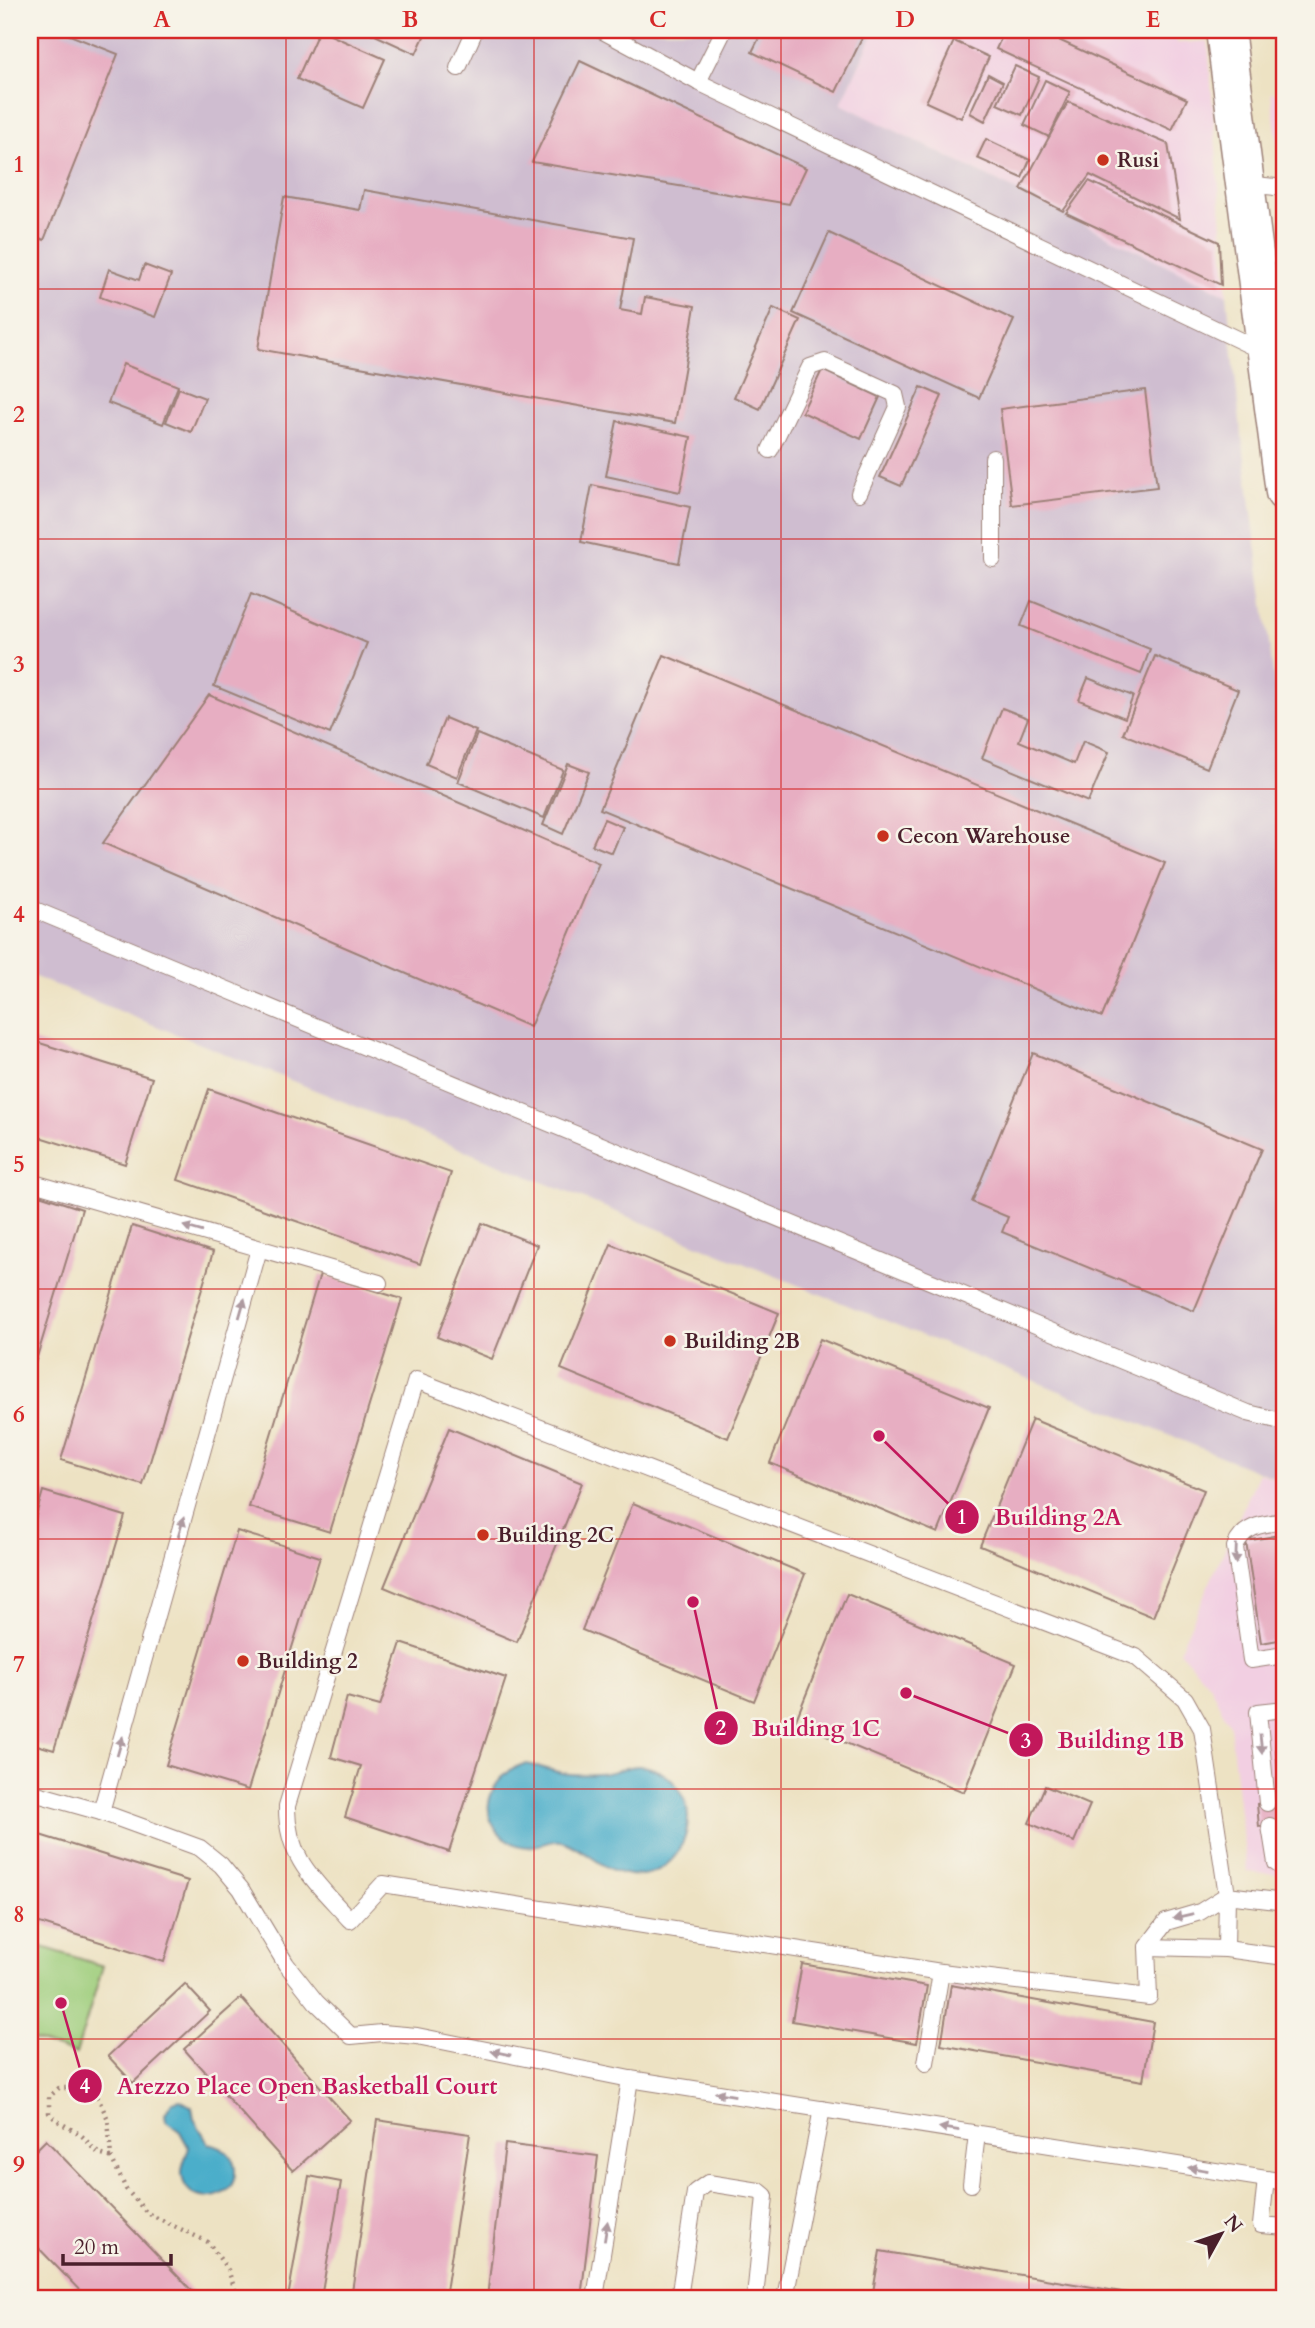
<svg xmlns="http://www.w3.org/2000/svg" width="1315" height="2328" font-family="Cardo,serif">
<style>
.built{fill:#f2cfe2}
.industrial{fill:#cfbdd0}
.green{fill:#9ecd7b;stroke:#747653;stroke-width:2}
.water{fill:#4baeca;stroke:#4a667a;stroke-width:2}
.building{fill:#e7aec2}
.lines{fill:none;stroke-linecap:round;stroke-linejoin:round}
.lane-casing{stroke:#9c8077;stroke-width:18}
.secondary-casing{stroke:#9c8077;stroke-width:41}
.path{stroke:#9c8077;stroke-width:4.5;stroke-dasharray:2 5;stroke-linecap:butt}
.lane{stroke:#fff;stroke-width:16}
.secondary{stroke:#fff;stroke-width:38}
.oneway{fill:#ae9aa0}
.grid{fill:none;stroke:#d62828;stroke-width:2;stroke-opacity:0.55}
.poi-dot{fill:#c8321e;stroke:#f7f3e8;stroke-width:2.5}
.labels{text-anchor:middle;stroke-width:5;stroke-linejoin:round;paint-order:stroke}
.poi-label{font-size:21px;font-weight:bold;fill:#4a1f2b;stroke:#f7f3e8;text-anchor:start}
.leader{fill:none;stroke:#c2185b;stroke-width:2.5}
.callout-dot{fill:#c2185b;stroke:#f7f3e8;stroke-width:2.5}
.mark-label{font-size:21px;text-anchor:middle;font-weight:bold;fill:#fff}
.callout-label{font-size:23px;text-anchor:middle;font-weight:bold;fill:#c2185b;stroke:#f7f3e8;stroke-width:5;stroke-linejoin:round;paint-order:stroke}
.neatline{fill:none;stroke:#d62828;stroke-width:2.5}
.grid-label{font-size:23px;text-anchor:middle;font-weight:bold;fill:#d62828}
</style>
<rect width="100%" height="100%" fill="#f7f3e8"/>
<filter id="ink" filterUnits="userSpaceOnUse"><feTurbulence type="fractalNoise" baseFrequency=".0143" numOctaves="2"/><feDisplacementMap in="SourceGraphic" scale="14" xChannelSelector="R" yChannelSelector="G"/><feConvolveMatrix kernelMatrix="1 2 1 2 8 2 1 2 1" color-interpolation-filters="sRGB"/></filter>
<filter id="wash" filterUnits="userSpaceOnUse"><feTurbulence type="fractalNoise" baseFrequency=".00686" numOctaves="4" result="noise"/><feDisplacementMap in="SourceGraphic" scale="28" xChannelSelector="R" yChannelSelector="G"/><feGaussianBlur stdDeviation="1.57" result="paint"/><feColorMatrix in="noise" values="0 0 0 0 0 0 0 0 0 0 0 0 0 0 0 0 0 1.4 0 .05"/><feComposite in="paint" operator="in"/></filter>
<g filter="url(#wash)">
<rect width="100%" height="100%" fill="#ede2c3"/>
<g class="built">
<polygon points="875,30 1175,30 1177,43 1208,41 1227,295 841,104"/>
<polygon points="1271,92 1285,99 1285,204"/>
<polygon points="1259,1473 1285,1482 1285,1874 1247,1872 1230,1726 1209,1684 1179,1651"/>
</g>
<polygon class="industrial" points="30,30 875,30 841,104 1227,295 1239,414 1285,765 1285,1482 30,975"/>
<polygon class="green" points="30,1943 103,1966 76,2054 30,2039"/>
<g class="water">
<path d="M524,1764C536,1765 543,1768 554,1771C567,1775 584,1775 597,1774C617,1774 632,1760 654,1769C720,1798 680,1897 615,1871C597,1864 584,1849 565,1842C547,1836 533,1856 509,1841C473,1818 489,1776 524,1764Z"/>
<path d="M180,2100L192,2107L194,2119L209,2144C222,2147 234,2153 235,2169C238,2202 186,2209 182,2175C181,2165 186,2157 189,2148L179,2130L166,2121L165,2114L172,2102Z"/>
</g>
<g id="blocks">
<g class="building">
<polygon points="30,30 57,30 118,54 44,240 30,234"/>
<polygon points="319,30 385,59 363,108 297,79"/>
<polygon points="364,30 427,30 416,54"/>
<polygon points="763,30 866,30 836,92 752,52"/>
<polygon points="1005,30 1037,30 1187,99 1172,130 996,49"/>
<polygon points="954,41 989,57 961,118 926,102"/>
<polygon points="580,61 806,168 789,204 532,162"/>
<polygon points="1015,66 1039,77 1022,115 997,104"/>
<polygon points="988,74 1003,82 985,121 970,113"/>
<polygon points="1045,80 1070,92 1049,137 1024,125"/>
<polygon points="1068,102 1168,144 1180,219 1090,175 1063,211 1021,189"/>
<polygon points="986,139 1030,160 1022,178 977,158"/>
<polygon points="1089,181 1219,242 1221,285 1066,213"/>
<polygon points="364,190 633,238 620,310 642,314 645,297 695,306 675,423 258,349 284,197 360,210"/>
<polygon points="829,233 1014,320 979,398 793,313"/>
<polygon points="144,265 171,275 155,317 100,297 109,269 139,280"/>
<polygon points="773,308 800,320 760,409 734,397"/>
<polygon points="123,364 178,386 163,424 108,403"/>
<polygon points="822,370 880,397 861,439 802,412"/>
<polygon points="921,387 942,396 901,486 880,477"/>
<polygon points="179,388 205,398 191,432 166,422"/>
<polygon points="1145,390 1157,487 1012,505 1000,409"/>
<polygon points="617,421 691,437 680,492 606,476"/>
<polygon points="592,485 690,507 679,563 581,542"/>
<polygon points="251,594 367,643 330,734 214,686"/>
<polygon points="1031,601 1150,649 1141,674 1021,626"/>
<polygon points="664,655 1165,863 1102,1017 600,809"/>
<polygon points="1155,656 1238,690 1207,768 1123,734"/>
<polygon points="1088,678 1133,696 1125,718 1079,700"/>
<polygon points="209,695 599,863 530,1027 103,843"/>
<polygon points="1002,708 1028,718 1019,741 1074,764 1083,741 1109,752 1088,802 982,758"/>
<polygon points="445,718 476,731 457,777 426,764"/>
<polygon points="477,734 563,770 544,818 458,782"/>
<polygon points="568,764 589,772 563,834 543,825"/>
<polygon points="604,819 623,827 612,853 592,845"/>
<polygon points="30,1040 152,1078 125,1164 30,1134"/>
<polygon points="1033,1053 1262,1149 1194,1311 1002,1232 1008,1217 972,1202"/>
<polygon points="209,1089 451,1173 420,1264 178,1180"/>
<polygon points="30,1192 82,1209 30,1380"/>
<polygon points="482,1223 537,1245 492,1359 437,1337"/>
<polygon points="132,1226 213,1252 143,1485 61,1460"/>
<polygon points="611,1244 779,1313 728,1438 561,1369"/>
<polygon points="320,1274 402,1299 330,1532 249,1507"/>
<polygon points="820,1339 989,1408 938,1533 770,1463"/>
<polygon points="1032,1419 1204,1490 1153,1617 980,1546"/>
<polygon points="449,1428 582,1483 517,1642 384,1587"/>
<polygon points="43,1491 125,1516 54,1750 30,1743 30,1536"/>
<polygon points="633,1503 805,1574 754,1701 582,1630"/>
<polygon points="237,1531 320,1557 248,1790 166,1765"/>
<polygon points="1285,1534 1285,1639 1261,1643 1246,1541"/>
<polygon points="847,1594 1016,1664 964,1792 795,1722"/>
<polygon points="401,1643 506,1678 449,1852 345,1817 361,1766 331,1757 347,1697 380,1706"/>
<polygon points="1285,1748 1285,1824 1259,1827 1257,1804 1281,1802 1276,1749"/>
<polygon points="1045,1786 1090,1805 1074,1842 1029,1823"/>
<polygon points="30,1832 188,1881 164,1962 30,1920"/>
<polygon points="802,1964 927,1986 917,2043 792,2021"/>
<polygon points="185,1984 210,2011 133,2083 108,2056"/>
<polygon points="951,1985 1153,2022 1143,2081 941,2045"/>
<polygon points="241,1998 350,2120 293,2171 184,2049"/>
<polygon points="377,2120 470,2134 445,2298 351,2298"/>
<polygon points="46,2140 199,2298 87,2298 30,2239 30,2156"/>
<polygon points="505,2144 598,2156 581,2298 487,2298"/>
<polygon points="309,2176 341,2182 321,2298 288,2298"/>
<polygon points="880,2251 1128,2293 1127,2298 872,2298"/>
</g>
</g>
</g>
<g filter="url(#ink)">
<use href="#blocks" fill-opacity="0" stroke="#9c8077" stroke-width="2"/>
<g class="lines">
<g class="lane-casing">
<g id="lane">
<polyline points="601,30 698,82 1266,353"/>
<polyline points="458,68 475,30"/>
<polyline points="698,82 724,30"/>
<polyline points="1246,184 1285,188"/>
<polyline points="770,450 810,367 825,362 895,394 898,407 859,493"/>
<polyline points="993,458 993,559"/>
<polyline points="30,908 1248,1413 1285,1422"/>
<polyline points="30,1182 379,1283"/>
<path d="M1285,1521C1264,1524 1243,1525 1235,1547L1251,1660L1285,1655"/>
<polyline points="30,1792 101,1812 200,1848 221,1865 241,1889 286,1964 316,2002 351,2036 382,2033 417,2036 630,2079 1285,2182"/>
<polyline points="1267,1803 1258,1712 1285,1709"/>
<polyline points="101,1812 259,1249"/>
<polyline points="1270,1826 1276,1863 1285,1869"/>
<polyline points="1147,1947 1226,1949 1285,1957"/>
<path d="M1226,1949L1227,1895L1202,1729L1185,1699L1136,1657L416,1380L287,1806C286,1859 317,1883 350,1920L383,1884L941,1972L1149,1997L1147,1947L1166,1922L1200,1912L1227,1895L1285,1902"/>
<polyline points="926,2063 941,1972"/>
<polyline points="1266,2179 1261,2225 1285,2227"/>
<polyline points="971,2184 977,2134"/>
<polyline points="30,2295 33,2298"/>
<polyline points="595,2298 630,2079"/>
<polyline points="679,2298 695,2192 708,2183 759,2191 765,2196 755,2298"/>
<polyline points="785,2298 822,2109"/>
</g>
</g>
<g class="secondary-casing">
<polyline id="secondary" points="1225,30 1285,492"/>
</g>
<path class="path" d="M111,2157C91,2155 91,2140 76,2132C65,2125 58,2123 49,2113V2097L59,2088H79L97,2096L108,2119L111,2157L126,2189L147,2213L208,2242L228,2270L238,2298"/>
<use href="#lane" class="lane"/>
<use href="#secondary" class="secondary"/>
</g>
<defs><path id="oneway-solid" d="M-6-.8H1V-3.2L6.5 0L1 3.2V.8H-6Z" transform="scale(1.75)"/></defs>
<g class="oneway">
<use href="#oneway-solid" transform="translate(193 1229) rotate(-164)"/>
<use href="#oneway-solid" transform="translate(242 1308) rotate(-74)"/>
<use href="#oneway-solid" transform="translate(181 1527) rotate(-74)"/>
<use href="#oneway-solid" transform="translate(1236 1554) rotate(92)"/>
<use href="#oneway-solid" transform="translate(1261 1744) rotate(84)"/>
<use href="#oneway-solid" transform="translate(120 1746) rotate(-74)"/>
<use href="#oneway-solid" transform="translate(1183 1916) rotate(167)"/>
<use href="#oneway-solid" transform="translate(501 2053) rotate(-169)"/>
<use href="#oneway-solid" transform="translate(725 2094) rotate(-171)"/>
<use href="#oneway-solid" transform="translate(949 2129) rotate(-171)"/>
<use href="#oneway-solid" transform="translate(1198 2169) rotate(-171)"/>
<use href="#oneway-solid" transform="translate(606 2231) rotate(-81)"/>
</g>
</g>
<path class="grid" d="M286,30V2298M534,30V2298M781,30V2298M1029,30V2298M30,289H1285M30,539H1285M30,789H1285M30,1039H1285M30,1289H1285M30,1539H1285M30,1789H1285M30,2039H1285"/>
<g class="poi-dot">
<circle cx="1103" cy="160" r="7"/>
<circle cx="883" cy="836" r="7"/>
<circle cx="670" cy="1341" r="7"/>
<circle cx="483" cy="1535" r="7"/>
<circle cx="243" cy="1661" r="7"/>
</g>
<g class="labels">
<g class="poi-label">
<text x="1117" y="167">Rusi</text>
<text x="897" y="843">Cecon Warehouse</text>
<text x="684" y="1348">Building 2B</text>
<text x="497" y="1542">Building 2C</text>
<text x="257" y="1668">Building 2</text>
</g>
</g>
<path class="leader" d="M879 1436L962 1517M693 1602L721 1728M906 1693L1026 1740M61 2003L85 2086"/>
<g class="callout-dot">
<circle cx="879" cy="1436" r="7"/>
<circle cx="693" cy="1602" r="7"/>
<circle cx="906" cy="1693" r="7"/>
<circle cx="61" cy="2003" r="7"/>
<circle cx="962" cy="1517" r="18"/>
<circle cx="721" cy="1728" r="18"/>
<circle cx="1026" cy="1740" r="18"/>
<circle cx="85" cy="2086" r="18"/>
</g>
<g class="mark-label">
<text x="962" y="1524">1</text>
<text x="721" y="1735">2</text>
<text x="1026" y="1748">3</text>
<text x="85" y="2093">4</text>
</g>
<g class="callout-label">
<text x="1058" y="1525">Building 2A</text>
<text x="816" y="1736">Building 1C</text>
<text x="1121" y="1748">Building 1B</text>
<text x="307" y="2094">Arezzo Place Open Basketball Court</text>
</g>
<rect width="1315" height="2328" fill="none" stroke="#f7f3e8" stroke-width="77"/>
<g transform="translate(1221 2234) rotate(50)" stroke="#f7f3e8" stroke-width="5" paint-order="stroke">
<path d="M0-5L12 26L0 18L-12 26Z" fill="#4a1f2b"/>
<text y="-10" font-size="19" font-weight="bold" text-anchor="middle" fill="#4a1f2b">N</text>
</g>
<path d="M63 2254v10h108v-10" fill="none" stroke="#4a1f2b" stroke-width="3.5"/>
<text x="74" y="2254" font-size="21" fill="#4a1f2b" stroke="#f7f3e8" stroke-width="5" paint-order="stroke">20 m</text>
<rect x="38" y="38" width="1238" height="2252" class="neatline"/>
<g class="grid-label">
<text x="162" y="27">A</text>
<text x="410" y="27">B</text>
<text x="658" y="27">C</text>
<text x="905" y="27">D</text>
<text x="1153" y="27">E</text>
<text x="19" y="172">1</text>
<text x="19" y="422">2</text>
<text x="19" y="672">3</text>
<text x="19" y="922">4</text>
<text x="19" y="1172">5</text>
<text x="19" y="1422">6</text>
<text x="19" y="1672">7</text>
<text x="19" y="1922">8</text>
<text x="19" y="2172">9</text>
</g>
</svg>
